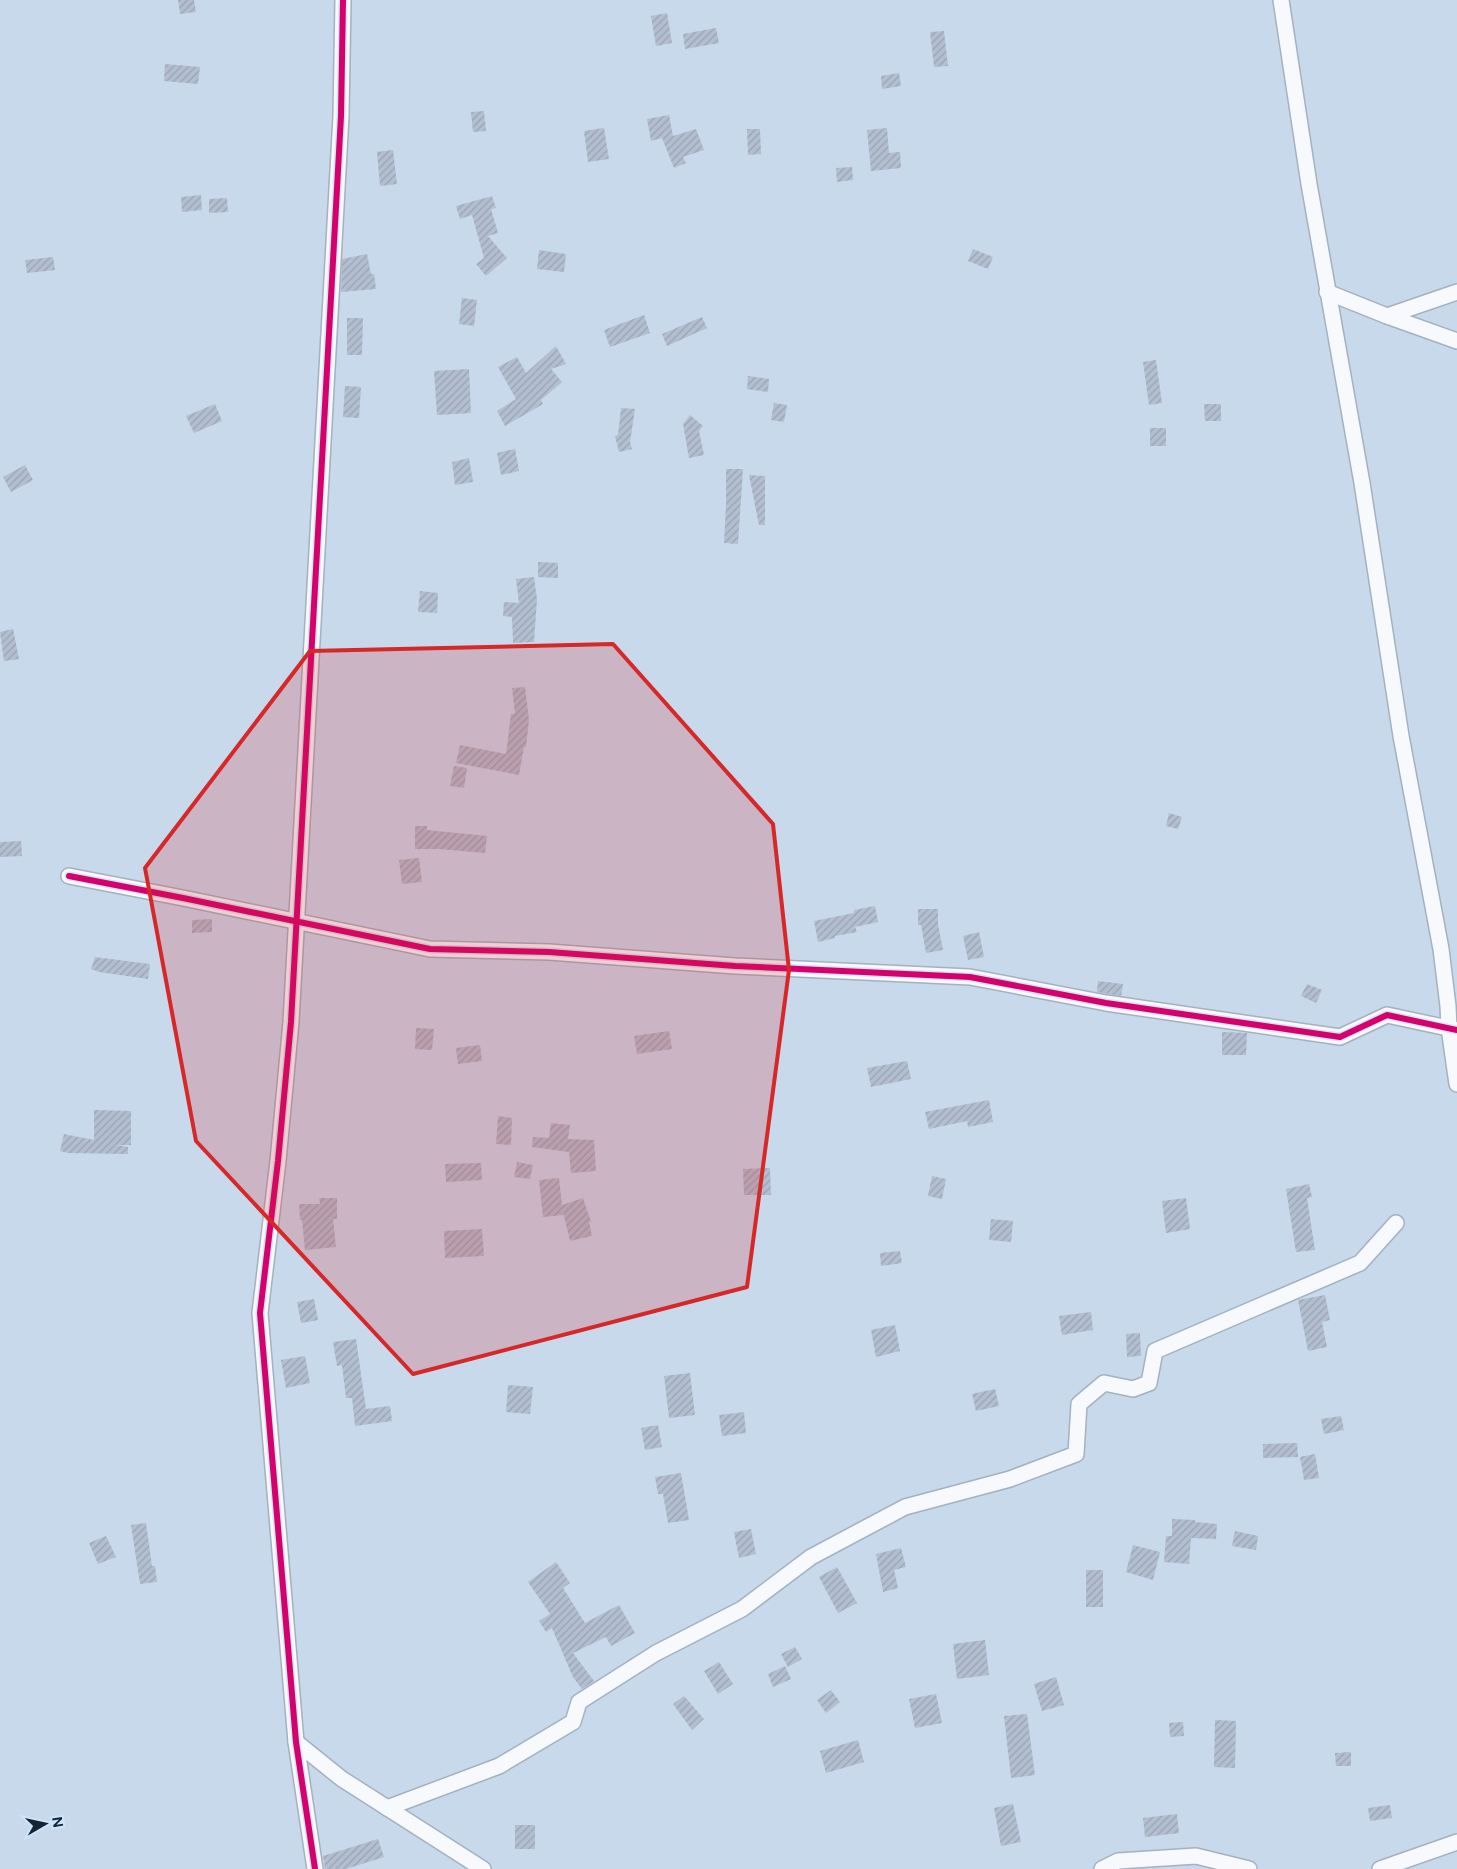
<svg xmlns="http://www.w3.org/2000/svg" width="1457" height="1869" font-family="Figtree,sans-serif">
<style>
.building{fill:url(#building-hatch)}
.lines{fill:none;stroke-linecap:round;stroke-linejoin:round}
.street-casing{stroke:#a3b1c1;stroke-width:18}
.street{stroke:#f7f9fc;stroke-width:15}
.cycleway-casing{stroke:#cde4fe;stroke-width:9}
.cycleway{stroke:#d6006c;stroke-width:6}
.marked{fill:#d62828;fill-opacity:0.2;stroke:#d62828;stroke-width:4;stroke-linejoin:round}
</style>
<defs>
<pattern id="building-hatch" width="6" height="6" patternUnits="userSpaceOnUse" patternTransform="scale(1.25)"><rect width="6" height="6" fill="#b3bed0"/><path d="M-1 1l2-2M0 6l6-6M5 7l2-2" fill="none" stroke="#99a3b3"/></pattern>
</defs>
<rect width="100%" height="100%" fill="#c8d9eb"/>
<g class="building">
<polygon points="178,0 194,0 196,12 180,14"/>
<polygon points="667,13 672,43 656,46 651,16"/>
<polygon points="716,28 719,43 685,49 683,34"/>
<polygon points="944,31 948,66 934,67 930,32"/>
<polygon points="165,64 200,67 198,84 164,81"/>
<polygon points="899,73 901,86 882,89 881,76"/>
<polygon points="484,111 486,131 473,132 471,112"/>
<polygon points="669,115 673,136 696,129 704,150 683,157 686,163 674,168 662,138 651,141 647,119"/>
<polygon points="604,128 609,159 588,162 584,131"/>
<polygon points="887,128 889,153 900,152 901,168 871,171 867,130"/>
<polygon points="747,129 760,129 761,154 748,155"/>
<polygon points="393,150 397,184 380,186 377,152"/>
<polygon points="852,167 853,180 837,182 836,168"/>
<polygon points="201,195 202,210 182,212 181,197"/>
<polygon points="492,196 496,208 491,209 498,233 488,236 507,258 486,276 476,264 484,258 472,215 460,219 456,206"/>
<polygon points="227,198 228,212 209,213 209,199"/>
<polygon points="973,249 993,257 988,269 968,261"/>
<polygon points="539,250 566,254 564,272 537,269"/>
<polygon points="367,254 371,274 374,274 376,289 341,292 342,259"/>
<polygon points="53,257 55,270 27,273 25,260"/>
<polygon points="462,298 477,300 474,326 459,324"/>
<polygon points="644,315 650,333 610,347 604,330"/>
<polygon points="702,317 707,328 667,346 662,334"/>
<polygon points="347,318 363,318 362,355 347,355"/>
<polygon points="556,346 566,364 551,369 562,382 541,400 543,404 505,426 497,411 516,399 498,367 517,357 526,373"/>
<polygon points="1156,360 1162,403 1149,405 1143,362"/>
<polygon points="469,369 471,413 437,415 434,371"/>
<polygon points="748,376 769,379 768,392 747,389"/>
<polygon points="345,386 361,387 359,418 343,417"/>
<polygon points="774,403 787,405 784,422 771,420"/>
<polygon points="215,404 222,421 194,433 186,416"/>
<polygon points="1204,404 1221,404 1221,421 1205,421"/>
<polygon points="621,408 635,409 630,442 632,449 619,452 615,436 618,435"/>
<polygon points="690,415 703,426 699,431 704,455 689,458 683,424"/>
<rect x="1150" y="428" width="16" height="18"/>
<polygon points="515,449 519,471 501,475 497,453"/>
<polygon points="469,458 473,482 455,485 452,462"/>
<polygon points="25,465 33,480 11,492 3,477"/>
<polygon points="726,469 743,469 738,544 724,543 726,504"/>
<polygon points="749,475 765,476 765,525 759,525"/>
<polygon points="538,562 558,563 558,578 538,577"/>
<polygon points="534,577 537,599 534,642 513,643 512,617 503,616 504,602 519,603 516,579"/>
<polygon points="420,591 438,593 437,613 418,612"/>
<polygon points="13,629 19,659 4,661 0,632"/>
<polygon points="525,687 529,720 526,747 524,747 519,775 456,763 460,745 506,754 511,714 515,714 512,688"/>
<polygon points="454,766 467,768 464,788 450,786"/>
<polygon points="1169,813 1182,817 1178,829 1166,826"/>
<polygon points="415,826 427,826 427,830 487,836 485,853 439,849 415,849"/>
<polygon points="21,841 22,856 0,857 0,842"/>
<polygon points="419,858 422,882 402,884 399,860"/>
<polygon points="875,906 878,922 855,927 857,932 835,936 835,938 818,942 814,921 854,913 854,910"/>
<polygon points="918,909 938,909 938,924 943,950 926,953 921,925 918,925"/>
<polygon points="212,919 212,932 192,933 192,920"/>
<polygon points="979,932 984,957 968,960 963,936"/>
<polygon points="95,957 150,964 148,979 99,972 91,969"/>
<polygon points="1098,981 1123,984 1121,996 1097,992"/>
<polygon points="1307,984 1322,990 1316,1003 1301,996"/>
<polygon points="416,1028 434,1029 432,1050 415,1049"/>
<polygon points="669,1031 672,1049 637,1054 634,1036"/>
<polygon points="1222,1032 1247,1033 1246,1055 1222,1055"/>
<polygon points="480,1045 482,1061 458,1064 456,1048"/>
<polygon points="907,1061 911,1079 871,1087 867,1068"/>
<polygon points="989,1100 993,1122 968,1127 967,1121 929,1129 925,1112"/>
<polygon points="94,1110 131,1111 131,1145 116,1145 128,1147 128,1154 68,1153 60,1151 64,1134 94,1140"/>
<polygon points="498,1116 512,1118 511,1145 496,1144"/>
<polygon points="551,1123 570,1125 568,1139 594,1140 596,1171 571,1173 569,1152 532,1147 533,1137 549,1138"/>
<polygon points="517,1162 533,1165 530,1179 514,1177"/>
<polygon points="481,1163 482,1180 446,1182 445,1164"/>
<polygon points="770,1168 771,1195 744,1195 743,1169"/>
<polygon points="932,1176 946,1179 942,1199 928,1196"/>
<polygon points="559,1178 562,1205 583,1198 591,1222 589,1222 592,1236 570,1241 563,1212 563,1215 543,1217 539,1180"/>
<polygon points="1309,1184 1312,1197 1307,1198 1315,1250 1296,1252 1286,1189"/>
<polygon points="319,1198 337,1198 337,1219 333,1219 336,1247 305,1250 302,1220 300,1220 299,1204 320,1204"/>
<polygon points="1186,1198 1190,1229 1166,1233 1162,1201"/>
<polygon points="991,1219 1013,1221 1011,1242 989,1240"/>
<polygon points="482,1229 484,1256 445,1258 444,1231"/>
<polygon points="900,1251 902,1263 881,1266 880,1253"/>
<polygon points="1325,1295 1330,1320 1322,1322 1327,1347 1308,1351 1298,1300"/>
<polygon points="314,1299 318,1320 301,1323 297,1302"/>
<polygon points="1091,1312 1093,1330 1062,1335 1059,1316"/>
<polygon points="895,1325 900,1351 876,1357 871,1330"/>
<polygon points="1140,1333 1141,1356 1127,1357 1126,1334"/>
<polygon points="356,1339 366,1409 390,1406 392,1421 355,1426 352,1398 346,1398 342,1365 337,1366 333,1342"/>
<polygon points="305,1356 310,1383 286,1388 281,1360"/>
<polygon points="690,1373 695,1415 669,1418 664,1376"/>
<polygon points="508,1385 533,1387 530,1414 506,1412"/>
<polygon points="995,1389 999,1406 976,1411 972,1394"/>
<polygon points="744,1412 746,1433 722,1436 719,1415"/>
<polygon points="1341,1416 1344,1430 1324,1434 1321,1419"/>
<polygon points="658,1425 662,1447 645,1450 641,1428"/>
<polygon points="1297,1443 1298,1457 1263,1458 1263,1444"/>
<polygon points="1315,1454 1319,1478 1304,1480 1300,1457"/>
<polygon points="681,1473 689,1520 668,1523 663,1494 658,1494 655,1477"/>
<polygon points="1172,1519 1195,1520 1195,1522 1217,1524 1216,1539 1191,1538 1189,1564 1164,1562 1166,1536 1172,1536"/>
<polygon points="146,1523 152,1566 155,1566 157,1582 140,1584 131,1525"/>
<polygon points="751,1529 756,1554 739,1558 734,1532"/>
<polygon points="1235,1531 1258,1536 1256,1550 1232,1546"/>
<polygon points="106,1536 116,1557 98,1564 89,1543"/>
<polygon points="1133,1545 1160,1552 1153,1580 1126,1572"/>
<polygon points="901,1548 906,1567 894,1570 898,1588 883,1592 876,1554"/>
<polygon points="556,1562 570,1583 563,1588 585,1623 619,1605 635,1633 611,1646 606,1637 573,1653 594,1681 582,1689 573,1677 552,1628 546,1632 539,1621 550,1614 528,1582"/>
<polygon points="837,1567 857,1603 838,1613 819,1577"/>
<rect x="1086" y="1570" width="17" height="37"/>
<polygon points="985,1640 989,1675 957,1679 953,1644"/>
<polygon points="795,1647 802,1659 788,1667 781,1654"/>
<polygon points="719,1662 733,1684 718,1694 704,1671"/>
<polygon points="785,1666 791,1679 773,1687 768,1674"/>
<polygon points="1056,1677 1064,1705 1042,1711 1034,1684"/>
<polygon points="831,1690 840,1702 826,1713 817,1700"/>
<polygon points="936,1694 942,1723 915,1728 909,1699"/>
<polygon points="684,1696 704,1719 692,1730 673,1704"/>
<polygon points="1027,1714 1035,1775 1011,1778 1004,1716"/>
<polygon points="1215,1720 1236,1721 1235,1768 1214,1767"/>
<polygon points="1183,1722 1184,1736 1170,1737 1169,1723"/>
<polygon points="858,1740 864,1762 826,1773 820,1751"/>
<polygon points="1351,1752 1351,1766 1336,1766 1335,1753"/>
<polygon points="1013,1804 1021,1842 1001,1846 994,1808"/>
<polygon points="1390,1805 1392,1818 1370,1821 1368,1808"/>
<polygon points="1177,1814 1179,1833 1145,1837 1143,1818"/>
<rect x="515" y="1825" width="20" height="24"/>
<polygon points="378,1839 384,1857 346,1869 325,1869 323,1856"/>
</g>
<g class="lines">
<g class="street-casing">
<g id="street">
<polyline points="1281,0 1309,184 1362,483 1401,736 1441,949 1448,1006 1449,1028 1457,1084"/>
<polyline points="1327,292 1387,316 1457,341"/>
<polyline points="1387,316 1457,292"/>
<polyline points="69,876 183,898 430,949 549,952 735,966 970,977 1106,1003 1340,1037 1387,1015 1457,1030"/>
<polyline points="296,1742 342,1779 483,1869"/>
<polyline points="387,1808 499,1766 573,1722 579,1702 656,1653 742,1609 811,1557 905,1507 1010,1479 1076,1454 1079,1404 1104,1383 1133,1389 1149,1383 1155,1351 1360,1263 1396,1223"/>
<polyline points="315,1869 296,1742 260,1313 278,1161 291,1022 341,116 343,0"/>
<polyline points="1102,1869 1118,1861 1196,1856 1249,1869"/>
<polyline points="1380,1869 1457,1842"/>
</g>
</g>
<use href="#street" class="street"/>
<g class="cycleway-casing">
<g id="cycleway">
<polyline points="69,876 183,898 430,949 549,952 735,966 970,977 1106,1003 1340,1037 1387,1015 1457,1030"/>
<polyline points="315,1869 296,1742 260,1313 278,1161 291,1022 341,116 343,0"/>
</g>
</g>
<use href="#cycleway" class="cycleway"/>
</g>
<path class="marked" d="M613,644L773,824L789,970L747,1287L413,1374L196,1141L145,868L310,651Z"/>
<g transform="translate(45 1824) rotate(81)" stroke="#cde4fe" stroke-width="4" paint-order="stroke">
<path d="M0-4L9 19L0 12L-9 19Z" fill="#152333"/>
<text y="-8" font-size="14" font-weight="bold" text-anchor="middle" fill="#152333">N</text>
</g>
</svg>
